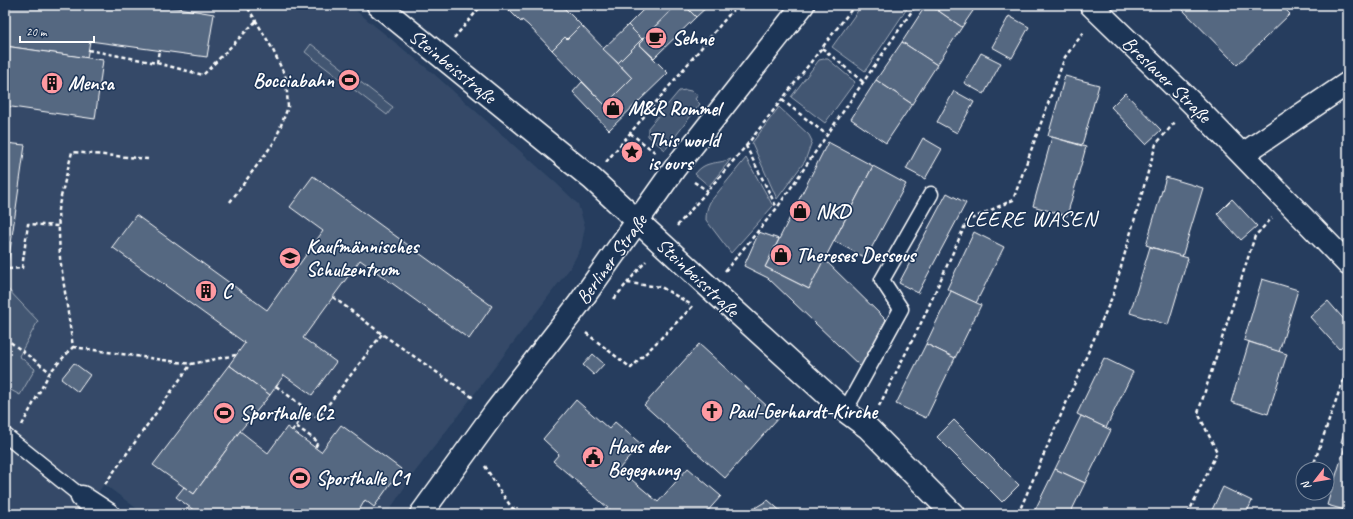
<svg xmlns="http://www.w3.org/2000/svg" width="1353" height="519" font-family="Caveat,sans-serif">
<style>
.built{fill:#344a68}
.green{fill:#425672;stroke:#a0aab8}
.building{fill:#556781;stroke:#fff}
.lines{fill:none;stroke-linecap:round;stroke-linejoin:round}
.service-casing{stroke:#fff;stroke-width:17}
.minor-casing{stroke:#fff;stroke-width:25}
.tertiary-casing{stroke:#fff;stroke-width:25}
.path{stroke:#fff;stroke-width:2.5;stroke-dasharray:4 3;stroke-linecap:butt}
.service{stroke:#1d3557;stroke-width:14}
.minor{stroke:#1d3557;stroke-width:22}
.tertiary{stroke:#1d3557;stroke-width:22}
.labels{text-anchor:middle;stroke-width:3;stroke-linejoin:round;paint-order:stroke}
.poi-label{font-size:20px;font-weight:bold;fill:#fff;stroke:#1d3557;text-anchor:start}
.street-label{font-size:20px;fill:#fff;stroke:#1d3557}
.quarter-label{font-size:22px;letter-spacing:1px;fill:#fff;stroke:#1d3557}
</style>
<rect width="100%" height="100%" fill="#263d5e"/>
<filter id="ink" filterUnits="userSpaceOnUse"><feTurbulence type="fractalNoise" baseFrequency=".025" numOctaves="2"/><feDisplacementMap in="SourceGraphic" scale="8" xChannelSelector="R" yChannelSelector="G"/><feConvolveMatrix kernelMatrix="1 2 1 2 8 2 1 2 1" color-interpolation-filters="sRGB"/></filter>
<g filter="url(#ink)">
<polygon class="built" points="5,5 349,5 434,74 556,183 578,204 585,227 581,248 570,268 412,476 387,514 144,514 104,484 83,514 5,514"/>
<g class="green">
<polygon points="862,5 907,5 908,7 865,71 832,47"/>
<polygon points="311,44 393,107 387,115 305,52"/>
<polygon points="824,59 828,59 855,82 825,123 791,97 819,60"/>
<polygon points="686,90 691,91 698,95 695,99 700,104 665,150 648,136 648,128 679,91"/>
<polygon points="779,107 809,135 812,141 805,161 777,199 752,143"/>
<path d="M746,158L773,206L731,253L706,220C706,213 707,208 710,202Z"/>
<path d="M731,159L709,186L695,174C706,160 715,165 731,159Z"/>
<polygon points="5,286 38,321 19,356 35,369 20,395 5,387"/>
</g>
<g class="building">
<polygon points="5,5 160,5 214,14 207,57 90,41 87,58 5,46"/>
<polygon points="504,5 561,5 581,25 567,39 565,37 552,50 528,25 522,20 521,22"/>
<polygon points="648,5 677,5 642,39 628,25"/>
<polygon points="677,5 684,5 696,17 654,58 639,44 643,40 642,39"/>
<polygon points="684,5 709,5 696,17"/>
<polygon points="926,5 930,5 962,27 937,65 902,42"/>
<polygon points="930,5 977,5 962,27"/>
<polygon points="1178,5 1281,5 1290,14 1237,65"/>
<polygon points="1009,16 1029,27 1012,58 992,47"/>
<polygon points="581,25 632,78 605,105 552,50 565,37 567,39"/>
<polygon points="628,25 642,39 618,63 603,49"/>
<polygon points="642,39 643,40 639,44 668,73 609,130 573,92 582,82 605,105 632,78 618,63"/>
<polygon points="902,42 937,65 912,104 876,80"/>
<polygon points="5,46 103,60 95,119 5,106"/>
<polygon points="981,53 1001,63 984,94 964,83"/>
<polygon points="1065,76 1099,85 1082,145 1048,136"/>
<polygon points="876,80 912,104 886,143 851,119"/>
<polygon points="954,91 974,102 957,133 937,122"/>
<polygon points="1125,93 1161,130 1146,144 1111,107"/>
<polygon points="1052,137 1086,147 1067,216 1033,206"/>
<polygon points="923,138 942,149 925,179 906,169"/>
<polygon points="828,142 873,166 809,289 765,267"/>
<polygon points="5,143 25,145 5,286"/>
<polygon points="1348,157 1348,169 1344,168"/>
<polygon points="873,166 906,184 866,258 834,241"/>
<polygon points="313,176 492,306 469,339 360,260 303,338 336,362 312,395 284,375 270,395 229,365 245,343 112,247 136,215 267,310 323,231 290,207"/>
<polygon points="1166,177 1203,188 1182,257 1146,245"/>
<polygon points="947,193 966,203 918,293 899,283"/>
<polygon points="1232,199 1257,226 1241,240 1217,214"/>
<polygon points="759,232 779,239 765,267 809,289 824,259 886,320 861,367 768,278 744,266"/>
<polygon points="974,232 1004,247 976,303 947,289"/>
<polygon points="1150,247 1188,258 1168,325 1130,313"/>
<polygon points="1262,279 1298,290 1279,352 1244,340"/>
<polygon points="951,291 981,305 955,358 926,344"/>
<polygon points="1328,301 1348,324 1348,341 1339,349 1310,317"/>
<polygon points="1249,342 1287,354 1268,414 1231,402"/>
<polygon points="699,344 779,417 725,478 644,405"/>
<polygon points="926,344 955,358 926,418 896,404"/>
<polygon points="593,354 604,364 594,375 583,365"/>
<polygon points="1104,358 1133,372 1106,428 1077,414"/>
<polygon points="74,363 90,375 78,392 61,379"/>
<polygon points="229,365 270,395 240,431 194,494 153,465"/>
<polygon points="576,400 609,429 615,422 641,444 619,469 658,502 688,468 721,496 705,514 615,514 553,461 559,454 543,439"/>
<polygon points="1081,416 1111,430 1085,483 1055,469"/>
<polygon points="1348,418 1348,444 1341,442"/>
<polygon points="954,420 1019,485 1002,502 937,437"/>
<polygon points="341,425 401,469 374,507 365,500 357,514 199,514 176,497 184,487 194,494 240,431 268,453 287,427 321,452"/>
<polygon points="1346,443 1348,444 1348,511 1327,505"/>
<polygon points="1055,469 1085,483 1070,514 1033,514"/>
<polygon points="1223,487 1252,501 1246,514 1210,514"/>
<polygon points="768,500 784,514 745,514"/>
</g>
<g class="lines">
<g class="service-casing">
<g id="service">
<polyline points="845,411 901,309 882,280 931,194"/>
<polyline points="5,435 82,497"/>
</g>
</g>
<g class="minor-casing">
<g id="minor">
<polyline points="378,5 592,179 711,289 845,411 868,428 953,514"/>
<polyline points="1091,5 1192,103 1348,264"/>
<polyline points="1243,154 1348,83"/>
<polyline points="82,497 108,514"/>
</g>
</g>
<g class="tertiary-casing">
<polyline id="tertiary" points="421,514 495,412 578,305 675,168 803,5"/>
</g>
<g class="path">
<polyline points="170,6 170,5"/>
<polyline points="454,38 482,5"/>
<polyline points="822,48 863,82"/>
<polyline points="88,50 157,63 203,75 256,21"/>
<polyline points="157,63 159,50"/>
<polyline points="782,100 827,135"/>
<polyline points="630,133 656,153"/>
<polyline points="746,146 855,5"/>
<polyline points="606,162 737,5"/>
<polyline points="694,182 708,191"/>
<polyline points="230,202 275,141 288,107 286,78 272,48 256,21 246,5"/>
<polyline points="677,226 746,146 777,208"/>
<polyline points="8,269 22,268 28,224 59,226"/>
<polyline points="725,271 777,208 916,5"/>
<polyline points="627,283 646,261"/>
<polyline points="333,297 382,334 475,399"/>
<polyline points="614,299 627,283 661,287 690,304"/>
<polyline points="586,333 631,368 693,306"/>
<polyline points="5,338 50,372"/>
<polyline points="73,347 191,364 236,355"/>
<polyline points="276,386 318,418 382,334"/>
<polyline points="879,406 923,319 967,221 1013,200 1065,57 1084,32"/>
<polyline points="22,425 50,372 73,347 60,258 58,209 72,152 148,159"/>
<polyline points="296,426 307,410"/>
<polyline points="292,431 296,426 318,442 315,448"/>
<polyline points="485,466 498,488 512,508 526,514"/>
<polyline points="5,467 7,461"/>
<polyline points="1312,469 1348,366"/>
<polyline points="105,484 191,364"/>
<polyline points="510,514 512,508"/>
<polyline points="1018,514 1113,295 1156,144 1176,121"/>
<polyline points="1188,514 1217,452 1198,413 1255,236 1272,218"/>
</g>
<use href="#service" class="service"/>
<use href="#minor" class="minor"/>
<use href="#tertiary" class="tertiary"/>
</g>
</g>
<defs>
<g id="cafe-disc" transform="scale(1.15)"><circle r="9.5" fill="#ff9aa2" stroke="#1d3557"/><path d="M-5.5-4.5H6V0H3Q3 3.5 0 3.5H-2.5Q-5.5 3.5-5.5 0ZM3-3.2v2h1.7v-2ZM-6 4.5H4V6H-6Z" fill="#111"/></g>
<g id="stadium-disc" transform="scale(1.15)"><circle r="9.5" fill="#ff9aa2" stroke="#1d3557"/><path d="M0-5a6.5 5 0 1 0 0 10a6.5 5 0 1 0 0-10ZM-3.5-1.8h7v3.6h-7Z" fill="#111"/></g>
<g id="building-disc" transform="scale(1.15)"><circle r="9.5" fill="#ff9aa2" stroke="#1d3557"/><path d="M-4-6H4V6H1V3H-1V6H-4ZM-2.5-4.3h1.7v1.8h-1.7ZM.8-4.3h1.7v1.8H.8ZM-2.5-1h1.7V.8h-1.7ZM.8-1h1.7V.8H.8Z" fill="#111"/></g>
<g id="shop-disc" transform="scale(1.15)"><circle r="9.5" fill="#ff9aa2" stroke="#1d3557"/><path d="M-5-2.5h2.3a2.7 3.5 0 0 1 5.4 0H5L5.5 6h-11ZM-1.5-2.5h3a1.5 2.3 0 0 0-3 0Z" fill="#111"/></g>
<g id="sight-disc" transform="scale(1.15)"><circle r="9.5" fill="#ff9aa2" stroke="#1d3557"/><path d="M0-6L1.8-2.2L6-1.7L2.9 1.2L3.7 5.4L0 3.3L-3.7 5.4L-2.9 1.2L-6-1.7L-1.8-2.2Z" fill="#111"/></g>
<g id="school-disc" transform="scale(1.15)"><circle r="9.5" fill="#ff9aa2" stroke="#1d3557"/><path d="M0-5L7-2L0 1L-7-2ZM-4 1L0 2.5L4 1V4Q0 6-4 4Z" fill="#111"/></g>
<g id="church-disc" transform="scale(1.15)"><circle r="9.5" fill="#ff9aa2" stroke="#1d3557"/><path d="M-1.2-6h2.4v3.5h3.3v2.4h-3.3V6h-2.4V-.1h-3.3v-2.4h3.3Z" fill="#111"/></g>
<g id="civic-disc" transform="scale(1.15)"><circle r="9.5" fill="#ff9aa2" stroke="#1d3557"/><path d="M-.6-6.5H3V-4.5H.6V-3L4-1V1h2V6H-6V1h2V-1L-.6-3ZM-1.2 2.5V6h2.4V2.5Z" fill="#111"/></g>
</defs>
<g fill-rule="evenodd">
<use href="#cafe-disc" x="656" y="38"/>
<use href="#stadium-disc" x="349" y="80"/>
<use href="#building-disc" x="52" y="83"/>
<use href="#shop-disc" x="613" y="108"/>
<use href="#sight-disc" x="632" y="152"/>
<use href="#shop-disc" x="800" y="211"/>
<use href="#shop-disc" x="781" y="255"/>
<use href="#school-disc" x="290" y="258"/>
<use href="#building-disc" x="206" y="291"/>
<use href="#church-disc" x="712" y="411"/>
<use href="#stadium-disc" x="224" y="413"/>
<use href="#civic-disc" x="593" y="457"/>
<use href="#stadium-disc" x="300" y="478"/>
</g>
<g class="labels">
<g class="poi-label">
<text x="672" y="45">Sehne</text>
<text x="334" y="87" text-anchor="end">Bocciabahn</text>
<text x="68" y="90">Mensa</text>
<text x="628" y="115">M&amp;R Rommel</text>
<text x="648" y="147">This world<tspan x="648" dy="23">is ours</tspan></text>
<text x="816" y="218">NKD</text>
<text x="306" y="253">Kaufmännisches<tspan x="306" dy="23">Schulzentrum</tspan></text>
<text x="796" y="262">Thereses Dessous</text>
<text x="222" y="298">C</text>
<text x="728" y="418">Paul-Gerhardt-Kirche</text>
<text x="240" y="420">Sporthalle C2</text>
<text x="608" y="453">Haus der<tspan x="608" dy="23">Begegnung</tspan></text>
<text x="316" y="485">Sporthalle C1</text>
</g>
<g class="street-label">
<text transform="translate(453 66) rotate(39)" y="7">Steinbeisstraße</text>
<text transform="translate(1167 79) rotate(44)" y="7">Breslauer Straße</text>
<text transform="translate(611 259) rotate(-54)" y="7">Berliner Straße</text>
<text transform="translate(698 277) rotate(43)" y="7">Steinbeisstraße</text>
</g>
<g class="quarter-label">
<text x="1031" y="226">LEERE WASEN</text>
</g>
</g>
<rect width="1353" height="519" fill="none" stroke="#1d3557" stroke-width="20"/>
<rect x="10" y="10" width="1333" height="499" fill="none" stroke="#fff" stroke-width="1.5" filter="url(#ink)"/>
<g transform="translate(1315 481) rotate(239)"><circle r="19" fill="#1d3557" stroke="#77869a"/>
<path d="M0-3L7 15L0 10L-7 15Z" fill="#ff9aa2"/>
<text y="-6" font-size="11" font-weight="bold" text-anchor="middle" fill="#ffffff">N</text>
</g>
<path d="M20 36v6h74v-6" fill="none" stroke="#ffffff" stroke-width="2"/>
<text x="26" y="36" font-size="12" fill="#ffffff" stroke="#1d3557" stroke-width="3" paint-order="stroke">20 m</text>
</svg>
